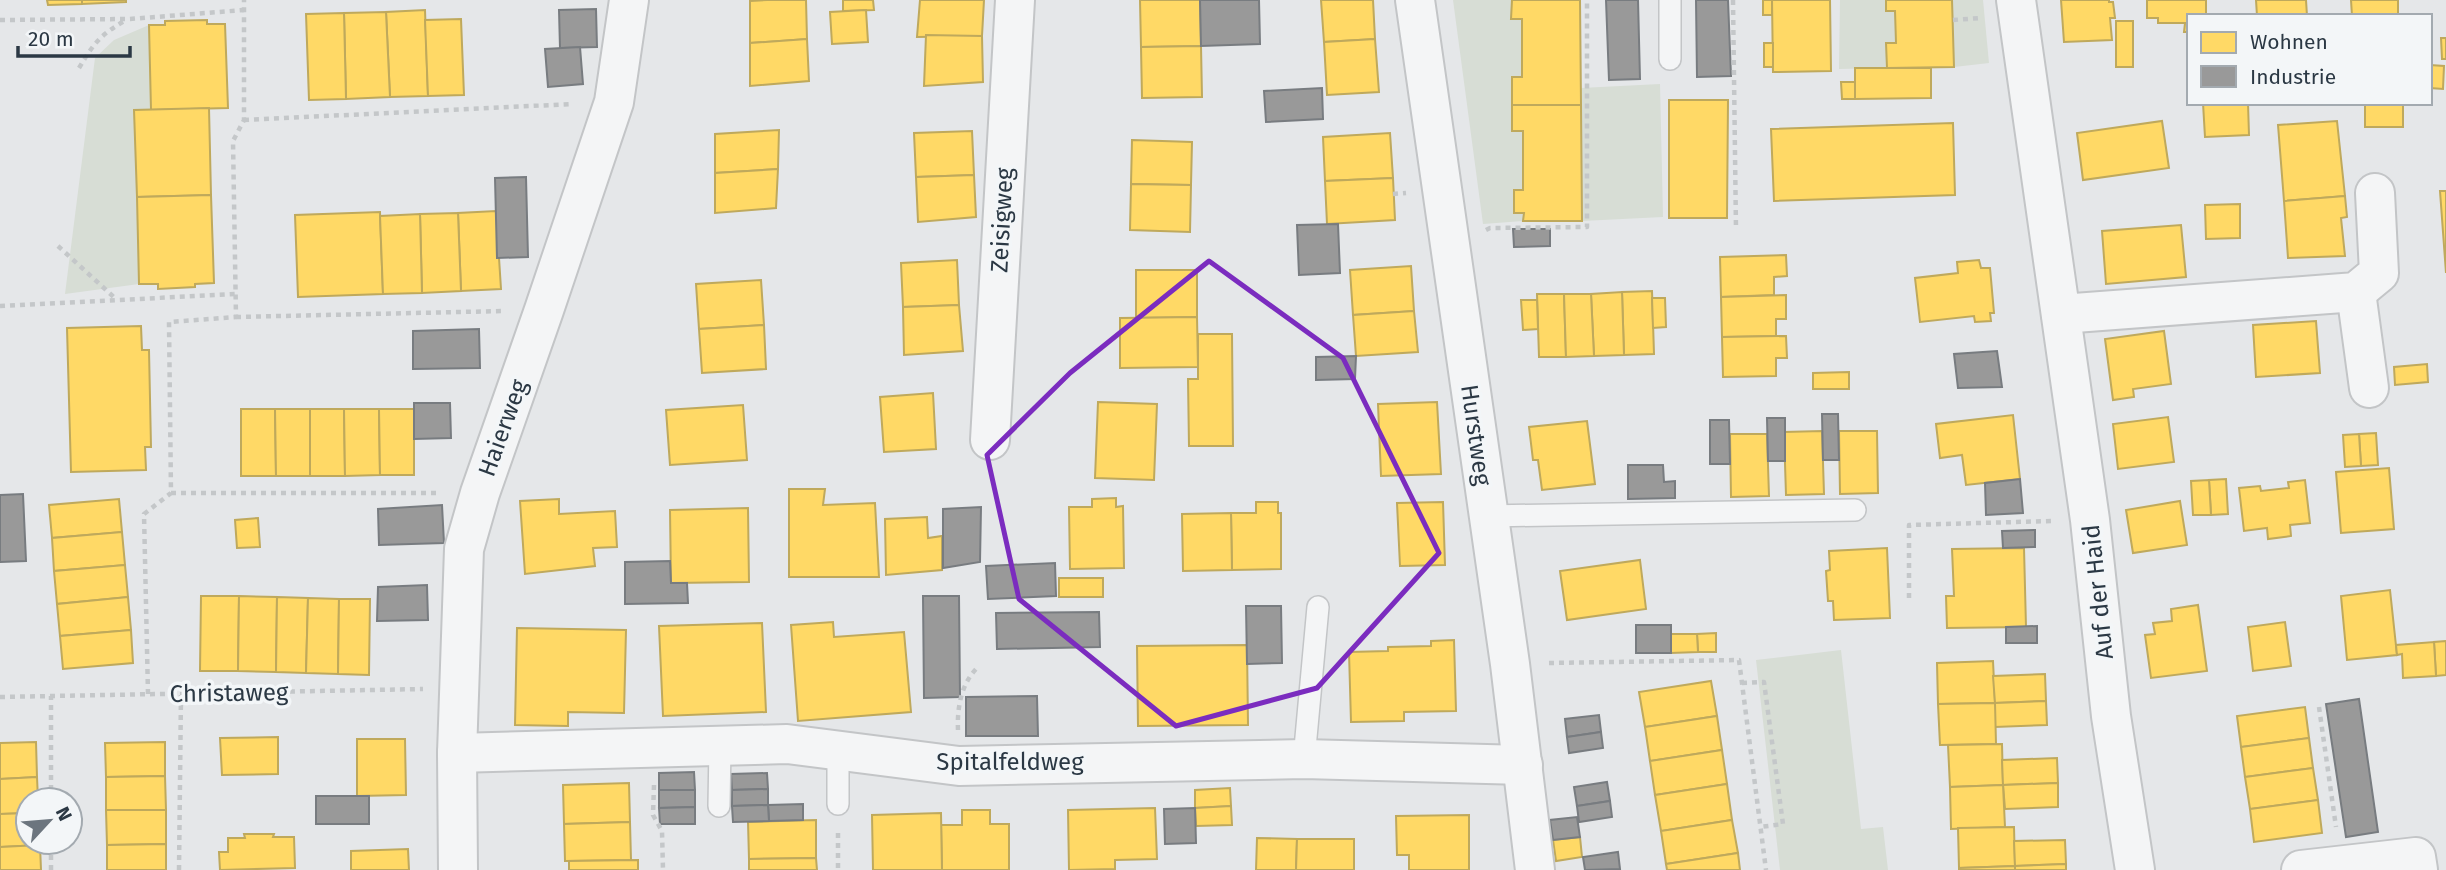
<svg xmlns="http://www.w3.org/2000/svg" width="2446" height="870" font-family="'Fira Sans',sans-serif">
<style>
.green{fill:#d7ddd5}
.homes{fill:#ffd966;stroke:#bfa95c;stroke-width:2}
.industry{fill:#999;stroke:#787c80;stroke-width:2}
.lines{fill:none;stroke-linecap:round;stroke-linejoin:round}
.lane-casing{stroke:#c3c5c7;stroke-width:24}
.street-casing{stroke:#c3c5c7;stroke-width:42}
.path{stroke:#c4c7c9;stroke-width:4.5;stroke-dasharray:5 5;stroke-linecap:butt}
.lane{stroke:#f4f5f6;stroke-width:21}
.street{stroke:#f4f5f6;stroke-width:38}
.marked{fill:none;stroke:#7b2cbf;stroke-width:5;stroke-linejoin:round}
.labels{text-anchor:middle;stroke-width:7;stroke-linejoin:round;paint-order:stroke}
.street-label{font-size:24px;fill:#2b3844;stroke:#f3f6f8}
</style>
<rect width="100%" height="100%" fill="#e5e7e9"/>
<g class="green">
<polygon points="1453,0 1512,0 1511,19 1522,19 1522,77 1512,77 1512,131 1523,131 1523,190 1514,190 1524,213 1523,221 1483,224"/>
<polygon points="1840,0 1886,0 1886,11 1895,11 1896,43 1886,43 1887,68 1839,69"/>
<polygon points="1952,0 1983,0 1989,63 1954,67"/>
<polygon points="149,25 151,110 134,111 139,284 65,294 95,58 114,40"/>
<polygon points="1660,84 1663,217 1582,221 1581,88"/>
<polygon points="1841,650 1861,829 1883,827 1888,870 1780,870 1756,660"/>
</g>
<g class="homes">
<polygon points="47,0 82,0 82,4 48,5"/>
<polygon points="82,0 126,0 126,2 82,4"/>
<polygon points="767,0 806,0 807,39 750,43 750,1"/>
<polygon points="843,0 873,0 874,10 843,11"/>
<polygon points="920,0 984,0 982,36 917,37"/>
<polygon points="1140,0 1200,0 1201,46 1141,47"/>
<polygon points="1321,0 1373,0 1375,39 1324,42"/>
<polygon points="1512,0 1580,0 1581,105 1512,105 1512,77 1522,77 1522,19 1511,19"/>
<rect x="1763" y="0" width="9" height="15"/>
<polygon points="1772,0 1830,0 1831,71 1773,72"/>
<polygon points="1886,0 1952,0 1954,67 1887,68 1886,43 1896,43 1895,11 1886,11"/>
<polygon points="2061,0 2109,0 2109,2 2113,2 2115,18 2110,18 2112,40 2064,42"/>
<polygon points="2147,0 2206,0 2206,16 2189,16 2189,32 2184,32 2185,23 2158,23 2158,18 2147,18"/>
<polygon points="2256,0 2306,0 2307,16 2257,16"/>
<polygon points="2351,0 2398,0 2398,15 2352,16"/>
<polygon points="425,10 428,96 390,97 386,12"/>
<polygon points="866,10 868,42 832,44 830,12"/>
<polygon points="386,12 390,97 346,99 344,13"/>
<polygon points="344,13 346,99 309,100 306,14"/>
<polygon points="461,19 464,95 428,96 425,20"/>
<polygon points="207,20 207,24 225,24 228,108 151,110 149,25 165,25 165,21"/>
<rect x="2116" y="21" width="17" height="46"/>
<polygon points="926,35 982,36 983,82 924,86"/>
<polygon points="2441,38 2446,38 2446,59 2442,59"/>
<polygon points="807,39 809,81 750,86 750,43"/>
<polygon points="1375,39 1379,92 1327,95 1324,42"/>
<rect x="1764" y="43" width="9" height="24"/>
<polygon points="1201,46 1202,97 1142,98 1141,47"/>
<polygon points="2430,65 2444,66 2443,89 2430,88"/>
<polygon points="1855,68 1931,68 1931,98 1855,99"/>
<polygon points="1841,82 1855,82 1855,99 1842,99"/>
<polygon points="1669,100 1728,100 1727,218 1669,218"/>
<polygon points="2203,103 2248,103 2249,135 2205,137"/>
<rect x="2365" y="103" width="38" height="24"/>
<polygon points="1512,105 1581,105 1582,221 1523,221 1524,213 1514,213 1514,190 1523,190 1523,131 1512,131"/>
<polygon points="209,108 211,195 137,197 134,110"/>
<polygon points="2162,121 2169,168 2083,180 2077,133"/>
<polygon points="2337,121 2345,196 2284,201 2278,125"/>
<polygon points="1953,123 1955,195 1774,201 1771,129"/>
<polygon points="779,130 778,169 715,173 715,134"/>
<polygon points="972,131 974,175 916,177 914,133"/>
<polygon points="1390,133 1393,178 1325,181 1323,137"/>
<polygon points="1132,140 1192,142 1191,185 1131,184"/>
<polygon points="778,169 776,208 715,213 715,173"/>
<polygon points="974,175 976,217 918,222 916,177"/>
<polygon points="1393,178 1395,220 1327,224 1325,181"/>
<polygon points="1131,184 1191,185 1190,232 1130,230"/>
<polygon points="2440,191 2446,191 2446,273"/>
<polygon points="211,195 214,283 195,284 195,287 158,289 158,284 139,284 137,197"/>
<polygon points="2345,196 2347,217 2341,218 2345,256 2288,258 2284,201"/>
<polygon points="2240,204 2240,238 2206,239 2205,205"/>
<polygon points="496,211 501,289 461,291 458,213"/>
<polygon points="380,212 383,294 298,297 295,215"/>
<polygon points="458,213 461,291 422,293 420,214"/>
<polygon points="420,214 422,293 383,294 380,216"/>
<polygon points="2181,225 2186,277 2106,284 2102,231"/>
<polygon points="1786,255 1787,276 1774,277 1774,295 1721,297 1720,257"/>
<polygon points="957,260 959,305 903,307 901,263"/>
<polygon points="1979,260 1981,268 1990,268 1994,313 1990,313 1991,321 1975,322 1974,316 1920,322 1915,278 1958,273 1957,262"/>
<polygon points="1411,266 1414,311 1353,315 1350,270"/>
<polygon points="1136,270 1197,270 1197,317 1136,318"/>
<polygon points="761,280 764,325 699,329 696,284"/>
<polygon points="1652,291 1654,354 1624,355 1622,292"/>
<polygon points="1622,292 1624,355 1594,356 1591,294"/>
<polygon points="1537,294 1564,294 1566,357 1539,357"/>
<polygon points="1564,294 1591,294 1594,356 1566,357"/>
<polygon points="1786,295 1786,319 1776,319 1776,336 1722,337 1721,297"/>
<polygon points="1652,298 1665,298 1666,327 1653,328"/>
<polygon points="1521,300 1537,300 1538,329 1523,330"/>
<polygon points="959,305 963,351 904,355 903,307"/>
<polygon points="1414,311 1418,352 1356,356 1353,315"/>
<polygon points="1197,317 1198,367 1120,368 1120,318"/>
<polygon points="2316,321 2320,373 2256,377 2253,325"/>
<polygon points="764,325 766,369 702,373 699,329"/>
<polygon points="141,326 142,350 149,350 151,447 145,447 146,470 71,472 67,328"/>
<polygon points="2164,331 2171,384 2133,389 2134,397 2113,400 2105,339"/>
<polygon points="1198,334 1232,334 1233,446 1189,446 1188,379 1198,379"/>
<polygon points="1786,336 1787,358 1776,358 1776,376 1723,377 1722,337"/>
<polygon points="2427,364 2428,382 2395,385 2394,367"/>
<polygon points="1849,372 1849,389 1813,389 1813,373"/>
<polygon points="933,393 936,449 884,452 880,397"/>
<polygon points="1098,402 1157,404 1154,480 1095,478"/>
<polygon points="1437,402 1441,474 1381,476 1378,404"/>
<polygon points="743,405 747,460 670,465 666,410"/>
<polygon points="241,409 275,409 276,476 241,476"/>
<polygon points="275,409 310,409 310,476 276,476"/>
<polygon points="310,409 344,409 345,476 310,476"/>
<polygon points="344,409 379,409 380,475 345,476"/>
<polygon points="379,409 414,409 414,475 380,475"/>
<polygon points="2013,415 2020,479 1966,485 1962,455 1940,458 1936,424"/>
<polygon points="2168,417 2174,462 2118,469 2113,424"/>
<polygon points="1587,421 1595,484 1542,490 1538,460 1533,460 1529,427"/>
<polygon points="1822,431 1824,494 1786,495 1784,432"/>
<polygon points="1839,431 1877,431 1878,493 1840,494"/>
<polygon points="2376,433 2378,465 2361,466 2359,434"/>
<polygon points="1730,434 1767,434 1769,496 1731,497"/>
<polygon points="2359,434 2361,466 2345,467 2343,435"/>
<polygon points="2389,468 2394,529 2341,533 2336,472"/>
<polygon points="2226,479 2228,514 2211,515 2209,480"/>
<polygon points="2209,480 2211,515 2193,515 2191,481"/>
<polygon points="2305,480 2310,523 2290,525 2291,536 2268,539 2267,528 2244,531 2239,488 2260,486 2261,491 2289,488 2288,482"/>
<polygon points="789,489 825,489 823,505 875,503 879,577 789,577"/>
<polygon points="1116,498 1116,507 1123,506 1124,568 1070,569 1069,507 1092,507 1092,499"/>
<polygon points="119,499 122,532 52,538 49,505"/>
<polygon points="559,499 559,514 615,511 617,547 593,548 595,566 525,574 520,501"/>
<polygon points="2180,501 2187,545 2133,553 2126,510"/>
<polygon points="1256,502 1278,502 1278,513 1281,513 1281,569 1232,570 1231,513 1256,513"/>
<polygon points="1443,502 1445,565 1400,566 1397,503"/>
<polygon points="748,508 749,582 671,583 670,510"/>
<polygon points="1231,513 1232,570 1183,571 1182,514"/>
<polygon points="927,517 928,538 942,536 942,570 886,575 885,519"/>
<polygon points="258,518 260,547 237,548 235,520"/>
<polygon points="122,532 125,565 54,571 52,538"/>
<polygon points="1887,548 1890,618 1834,620 1833,601 1828,601 1826,571 1830,570 1829,551"/>
<polygon points="2024,548 2026,627 1947,628 1946,596 1954,596 1952,549"/>
<polygon points="1640,560 1646,609 1567,620 1560,571"/>
<polygon points="125,565 128,597 57,604 54,571"/>
<rect x="1059" y="578" width="44" height="19"/>
<polygon points="2390,590 2397,655 2347,660 2341,596"/>
<polygon points="201,596 239,596 238,671 200,671"/>
<polygon points="239,596 277,597 276,672 238,671"/>
<polygon points="128,597 131,630 60,636 57,604"/>
<polygon points="277,597 308,598 306,673 276,672"/>
<polygon points="308,598 339,599 338,674 306,673"/>
<polygon points="339,599 370,599 369,675 338,674"/>
<polygon points="2198,605 2207,671 2151,678 2145,635 2155,634 2153,623 2172,621 2171,609"/>
<polygon points="833,622 834,637 904,632 911,712 798,721 791,625"/>
<polygon points="2285,622 2291,666 2253,671 2248,627"/>
<polygon points="762,623 766,712 663,716 659,626"/>
<polygon points="517,628 626,630 624,713 568,712 568,726 515,725"/>
<polygon points="131,630 133,663 63,669 60,636"/>
<polygon points="1716,633 1716,652 1698,652 1697,634"/>
<polygon points="1671,634 1697,634 1698,652 1671,653"/>
<polygon points="1454,640 1456,711 1404,712 1404,721 1351,722 1349,652 1388,651 1388,647 1431,646 1431,641"/>
<polygon points="2446,641 2446,675 2436,676 2434,642"/>
<polygon points="2434,642 2436,676 2403,678 2402,654 2397,655 2396,645"/>
<polygon points="1247,645 1248,725 1138,726 1137,646"/>
<polygon points="1993,661 1995,703 1938,704 1937,663"/>
<polygon points="2045,674 2046,701 1995,703 1993,676"/>
<polygon points="1711,681 1717,716 1645,727 1639,692"/>
<polygon points="2046,701 2047,725 1995,727 1995,703"/>
<polygon points="1995,703 1996,744 1940,745 1938,704"/>
<polygon points="2305,707 2309,738 2241,747 2237,716"/>
<polygon points="1717,716 1722,750 1650,761 1645,727"/>
<polygon points="278,737 278,774 222,775 220,738"/>
<polygon points="2309,738 2313,768 2245,777 2241,747"/>
<polygon points="357,739 405,739 406,795 357,796"/>
<polygon points="36,742 37,777 0,779 0,743"/>
<polygon points="165,742 165,776 106,777 105,743"/>
<polygon points="2002,744 2003,785 1950,787 1948,745"/>
<polygon points="1722,750 1727,784 1655,795 1650,761"/>
<polygon points="2057,758 2058,783 2003,785 2002,760"/>
<polygon points="2313,768 2318,800 2250,809 2245,777"/>
<polygon points="165,776 166,810 106,810 106,777"/>
<polygon points="37,777 38,800 28,800 28,813 0,814 0,779"/>
<polygon points="629,783 630,822 564,824 563,785"/>
<polygon points="2058,783 2058,807 2005,809 2003,785"/>
<polygon points="1727,784 1732,820 1661,831 1655,795"/>
<polygon points="2003,785 2005,827 1951,829 1950,787"/>
<polygon points="1230,788 1231,806 1195,808 1195,790"/>
<polygon points="2318,800 2322,833 2254,842 2250,809"/>
<polygon points="1231,806 1232,825 1196,826 1195,808"/>
<polygon points="1155,808 1157,859 1115,860 1115,869 1069,870 1068,810"/>
<polygon points="106,810 166,810 166,844 107,845"/>
<polygon points="962,810 990,810 990,824 1009,824 1009,870 942,870 941,825 962,825"/>
<polygon points="28,813 28,842 40,842 40,845 0,847 0,814"/>
<polygon points="941,813 942,870 873,870 872,815"/>
<polygon points="1469,815 1469,870 1409,870 1409,855 1397,855 1396,816"/>
<polygon points="816,820 816,858 749,859 748,822"/>
<polygon points="1732,820 1738,853 1666,864 1661,831"/>
<polygon points="630,822 631,860 565,861 564,824"/>
<polygon points="2014,827 2015,866 1959,868 1958,828"/>
<polygon points="244,834 274,834 273,837 294,837 295,868 220,870 219,852 228,852 228,838 245,838"/>
<polygon points="1580,837 1582,857 1556,861 1553,840"/>
<polygon points="1257,838 1297,839 1296,870 1256,870"/>
<polygon points="1297,839 1354,839 1354,870 1296,870"/>
<polygon points="2065,840 2066,864 2015,866 2014,841"/>
<polygon points="166,844 166,870 107,870 107,845"/>
<polygon points="40,845 41,870 0,870 0,847"/>
<polygon points="408,849 409,870 351,870 351,851"/>
<polygon points="1738,853 1740,870 1667,870 1666,864"/>
<polygon points="816,858 817,870 749,870 749,859"/>
<polygon points="638,860 638,870 569,870 569,861"/>
<polygon points="2066,864 2066,870 2015,870 2015,866"/>
<polygon points="2015,866 2015,870 1959,870 1959,868"/>
</g>
<g class="industry">
<polygon points="1200,0 1259,0 1260,44 1201,46"/>
<polygon points="1606,0 1638,0 1640,79 1609,80"/>
<polygon points="1696,0 1728,0 1731,76 1697,77"/>
<polygon points="596,9 597,47 560,48 559,10"/>
<polygon points="580,47 583,84 548,87 545,49"/>
<polygon points="1322,88 1323,119 1266,122 1264,91"/>
<polygon points="526,177 528,257 497,258 495,178"/>
<polygon points="1338,224 1340,273 1299,275 1297,225"/>
<polygon points="1513,229 1550,229 1550,246 1514,247"/>
<polygon points="479,329 480,368 413,369 413,331"/>
<polygon points="1997,351 2002,387 1958,388 1954,354"/>
<polygon points="1356,356 1355,379 1316,380 1316,357"/>
<polygon points="414,403 450,403 451,438 414,439"/>
<polygon points="1822,414 1838,414 1839,460 1823,460"/>
<polygon points="1767,418 1785,418 1785,461 1768,461"/>
<polygon points="1710,420 1729,420 1730,464 1710,464"/>
<polygon points="1628,465 1663,465 1664,482 1675,481 1675,498 1628,499"/>
<polygon points="2020,479 2023,513 1986,515 1985,483"/>
<polygon points="23,494 26,561 0,562 0,495"/>
<polygon points="442,505 444,543 379,545 378,509"/>
<polygon points="981,507 980,562 943,568 943,509"/>
<polygon points="2035,530 2035,547 2003,548 2002,531"/>
<polygon points="670,561 671,583 687,583 688,603 625,604 625,562"/>
<polygon points="1055,563 1056,596 988,599 986,566"/>
<polygon points="427,585 428,620 377,621 378,587"/>
<polygon points="923,596 959,596 960,697 924,698"/>
<polygon points="1246,606 1281,606 1282,663 1247,664"/>
<polygon points="1099,612 1100,647 997,649 996,613"/>
<rect x="1636" y="625" width="35" height="28"/>
<polygon points="2037,626 2037,643 2006,643 2006,627"/>
<polygon points="1037,696 1038,736 966,736 966,697"/>
<polygon points="2359,699 2378,832 2346,837 2326,704"/>
<polygon points="1599,715 1601,732 1567,737 1565,719"/>
<polygon points="1601,732 1603,748 1569,753 1567,737"/>
<polygon points="694,772 695,790 659,790 659,773"/>
<polygon points="767,773 768,789 732,790 731,774"/>
<polygon points="1607,782 1610,801 1577,806 1574,787"/>
<polygon points="768,789 768,805 732,806 732,790"/>
<polygon points="659,790 695,790 695,807 659,808"/>
<rect x="316" y="796" width="53" height="28"/>
<polygon points="1610,801 1612,817 1579,822 1577,806"/>
<polygon points="803,804 803,820 769,821 768,805"/>
<polygon points="768,805 769,821 733,822 732,806"/>
<polygon points="695,807 695,824 660,824 659,808"/>
<polygon points="1195,808 1196,843 1165,844 1164,809"/>
<polygon points="1577,817 1580,837 1553,840 1550,820"/>
<polygon points="1618,852 1620,869 1585,870 1583,857"/>
</g>
<g class="lines">
<g class="lane-casing">
<g id="lane">
<polyline points="1670,0 1670,59"/>
<polyline points="1487,516 1855,510"/>
<polyline points="1304,759 1318,607"/>
<polyline points="838,804 838,751"/>
<polyline points="719,806 720,745"/>
</g>
</g>
<g class="street-casing">
<g id="street">
<polyline points="1415,0 1510,664 1535,870"/>
<polyline points="2016,0 2090,520 2111,716 2135,870"/>
<polyline points="2356,292 2369,388"/>
<polyline points="2061,314 2356,292 2379,273 2375,193"/>
<polyline points="990,440 1015,0"/>
<polyline points="457,753 787,744 959,766 1304,759 1523,765"/>
<polyline points="458,870 457,753 464,549 480,493 544,310 614,102 629,0"/>
<polyline points="2301,870 2416,857 2418,870"/>
</g>
</g>
<g class="path">
<polyline points="1733,0 1736,230"/>
<polyline points="0,20 130,19 244,10"/>
<polyline points="1953,20 1980,18"/>
<path d="M79,68C94,43 100,35 126,20"/>
<polyline points="244,120 572,104"/>
<polyline points="1393,194 1406,193"/>
<polyline points="1486,230 1490,228 1587,227 1587,0"/>
<polyline points="58,246 117,300"/>
<polyline points="0,306 236,294"/>
<polyline points="236,317 504,311"/>
<polyline points="171,493 440,493"/>
<polyline points="1909,598 1909,525 2051,521"/>
<polyline points="1549,663 1739,660 1766,870"/>
<polyline points="1742,683 1764,682 1783,824 1760,827"/>
<polyline points="148,694 144,514 171,493 169,322 236,317 233,141 244,120 244,0"/>
<polyline points="0,697 423,689"/>
<polyline points="2319,707 2336,827"/>
<path d="M958,730C957,708 961,685 976,669"/>
<polyline points="654,785 653,815 662,831 663,870"/>
<polyline points="51,800 51,696"/>
<polyline points="838,833 838,870"/>
<polyline points="51,870 51,842"/>
<polyline points="179,870 181,694"/>
</g>
<use href="#lane" class="lane"/>
<use href="#street" class="street"/>
</g>
<path class="marked" d="M1209,261L1343,358L1439,553L1317,688L1176,726L1019,599L987,455L1070,373Z"/>
<g class="labels">
<g class="street-label">
<text transform="translate(1002 220) rotate(-87)" y="8">Zeisigweg</text>
<text transform="translate(503 428) rotate(-70)" y="8">Haierweg</text>
<text transform="translate(1476 435) rotate(82)" y="8">Hurstweg</text>
<text transform="translate(2098 592) rotate(-96)" y="8">Auf der Haid</text>
<text transform="translate(229 693) rotate(-1)" y="8">Christaweg</text>
<text x="1010" y="770">Spitalfeldweg</text>
</g>
</g>
<rect x="2187" y="14" width="245" height="91" fill="#f3f6f8" stroke="#a3aab0" stroke-width="2"/>
<rect x="2201" y="32" width="35" height="21" fill="#ffd966" stroke="#a3aab0" stroke-width="2"/>
<text x="2250" y="49" font-size="21" fill="#2b3844">Wohnen</text>
<rect x="2201" y="66" width="35" height="21" fill="#999999" stroke="#a3aab0" stroke-width="2"/>
<text x="2250" y="84" font-size="21" fill="#2b3844">Industrie</text>
<g transform="translate(49 821) rotate(64)"><circle r="33" fill="#f3f6f8" stroke="#a3aab0" stroke-width="2"/>
<path d="M0-5L12 26L0 18L-12 26Z" fill="#6c757e"/>
<text y="-10" font-size="19" font-weight="bold" text-anchor="middle" fill="#2b3844">N</text>
</g>
<path d="M18 46v10h112v-10" fill="none" stroke="#2b3844" stroke-width="3.5"/>
<text x="28" y="46" font-size="21" fill="#2b3844" stroke="#f3f6f8" stroke-width="5" paint-order="stroke">20 m</text>
</svg>
